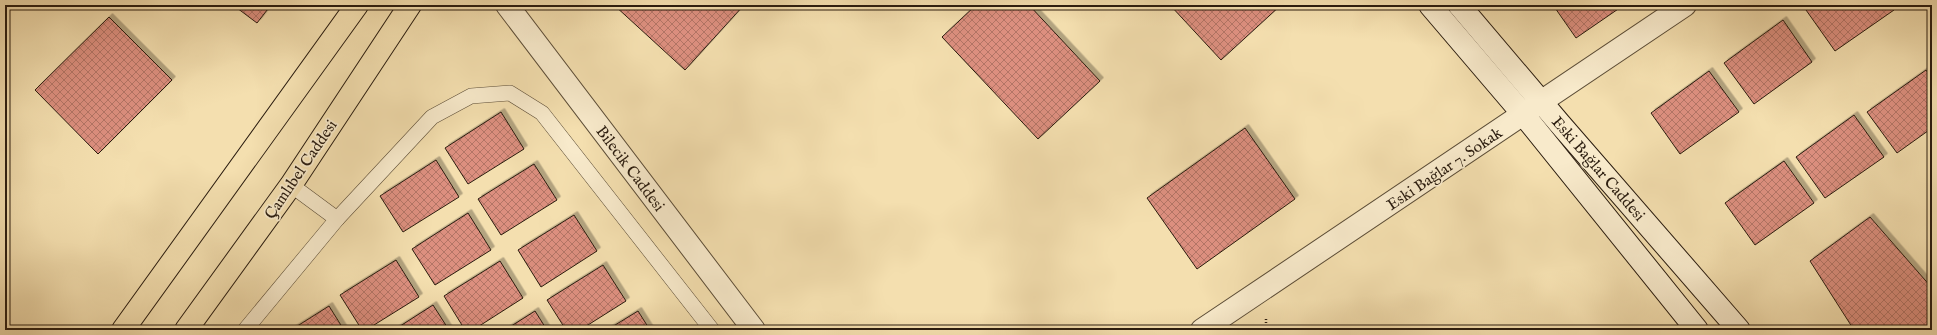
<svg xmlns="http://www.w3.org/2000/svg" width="1937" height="335" font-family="'IM FELL English',serif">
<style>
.building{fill:url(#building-cross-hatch);stroke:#2a1c0f;filter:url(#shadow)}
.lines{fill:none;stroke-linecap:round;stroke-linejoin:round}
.lane-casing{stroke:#5c4d37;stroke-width:16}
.street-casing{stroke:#5c4d37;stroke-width:24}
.secondary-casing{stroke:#2a1c0f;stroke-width:24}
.primary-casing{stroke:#2a1c0f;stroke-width:24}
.path{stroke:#2a1c0f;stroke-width:2.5;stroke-dasharray:1 2;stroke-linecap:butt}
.lane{stroke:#f8eacb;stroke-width:15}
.street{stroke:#f8eacb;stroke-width:22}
.secondary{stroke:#f8eacb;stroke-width:22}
.primary{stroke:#f4dfaf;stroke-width:22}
.labels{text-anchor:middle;stroke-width:3.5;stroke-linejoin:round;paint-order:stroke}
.street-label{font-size:16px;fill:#2a1c0f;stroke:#f8eacb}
</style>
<defs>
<pattern id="building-cross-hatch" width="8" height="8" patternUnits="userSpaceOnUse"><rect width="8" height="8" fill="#dc8f7f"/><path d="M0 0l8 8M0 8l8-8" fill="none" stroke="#b37466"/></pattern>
<filter id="shadow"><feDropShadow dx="3.5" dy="-3.5" stdDeviation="0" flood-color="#0004"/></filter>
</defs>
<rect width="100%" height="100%" fill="#f4dfaf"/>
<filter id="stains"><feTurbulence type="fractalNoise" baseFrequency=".005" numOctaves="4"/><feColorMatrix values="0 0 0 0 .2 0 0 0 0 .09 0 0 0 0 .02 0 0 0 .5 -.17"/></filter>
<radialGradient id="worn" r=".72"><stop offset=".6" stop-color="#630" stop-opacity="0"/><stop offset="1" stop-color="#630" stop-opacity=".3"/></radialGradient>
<g class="building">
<polygon points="233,5 271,5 257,23"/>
<polygon points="614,5 744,5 685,70"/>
<polygon points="976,5 1029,5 1100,81 1038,139 942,37"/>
<polygon points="1170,5 1281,5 1221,60"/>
<polygon points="1553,5 1624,5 1576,38"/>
<polygon points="1813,5 1891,5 1894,10 1835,51 1806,10"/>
<polygon points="109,17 172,80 98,154 35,90"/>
<polygon points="1783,20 1812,62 1754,104 1724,63"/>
<polygon points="1926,70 1932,79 1932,128 1897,153 1867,112"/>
<polygon points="1709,71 1739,112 1680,154 1651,113"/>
<polygon points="501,112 524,149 468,184 445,148"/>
<polygon points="1854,115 1884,157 1825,198 1796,157"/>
<polygon points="1245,128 1295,199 1197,269 1147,198"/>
<polygon points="436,160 459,197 403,232 380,196"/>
<polygon points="1784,161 1814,203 1755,245 1725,203"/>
<polygon points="534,164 557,200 501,235 478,199"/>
<polygon points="468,213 491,250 435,285 412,249"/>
<polygon points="574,215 597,251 541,287 518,250"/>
<polygon points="1870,217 1932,288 1932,330 1854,330 1810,261"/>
<polygon points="396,260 419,297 366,330 362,330 340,295"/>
<polygon points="500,261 523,298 473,330 465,330 444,296"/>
<polygon points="603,265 626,301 580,330 566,330 547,300"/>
<polygon points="433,305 449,330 394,330"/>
<polygon points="329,306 344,330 291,330"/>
<polygon points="535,311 547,330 505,330"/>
<polygon points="638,311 650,330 607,330"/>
</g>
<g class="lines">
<g class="lane-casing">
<g id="lane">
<polyline points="291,185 337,219"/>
<polyline points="245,330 337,219 432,117 471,96 510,93 542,113 712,330"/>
</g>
</g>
<g class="street-casing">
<g id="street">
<polyline points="507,5 754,330"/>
<polyline points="1202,330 1685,5"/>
</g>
</g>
<g class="secondary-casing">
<g id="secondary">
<polyline points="1430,5 1523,114 1697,330"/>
<polyline points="1459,5 1560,124 1739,330"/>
</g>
</g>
<g class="primary-casing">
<g id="primary">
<polyline points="123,330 357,5"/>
<polyline points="186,330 291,185 410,5"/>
</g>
</g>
<polyline class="path" points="1266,319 1266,330"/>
<use href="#lane" class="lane"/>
<use href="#street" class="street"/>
<use href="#secondary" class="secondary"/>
<use href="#primary" class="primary"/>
</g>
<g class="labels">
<g class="street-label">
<text transform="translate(631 168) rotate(53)" y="6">Bilecik Caddesi</text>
<text transform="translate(1444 168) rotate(-34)" y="6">Eski Bağlar 7. Sokak</text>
<text transform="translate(1599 168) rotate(49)" y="6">Eski Bağlar Caddesi</text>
<text transform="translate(300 169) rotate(-56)" y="6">Çamlıbel Caddesi</text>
</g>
</g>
<rect width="1937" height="335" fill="none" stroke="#f4dfaf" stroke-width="20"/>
<rect x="6" y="6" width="1925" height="323" fill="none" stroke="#2a1c0f" stroke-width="2"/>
<rect x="10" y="10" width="1917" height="315" fill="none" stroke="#2a1c0f"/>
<rect width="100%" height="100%" filter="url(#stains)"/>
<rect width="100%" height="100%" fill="url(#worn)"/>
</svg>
